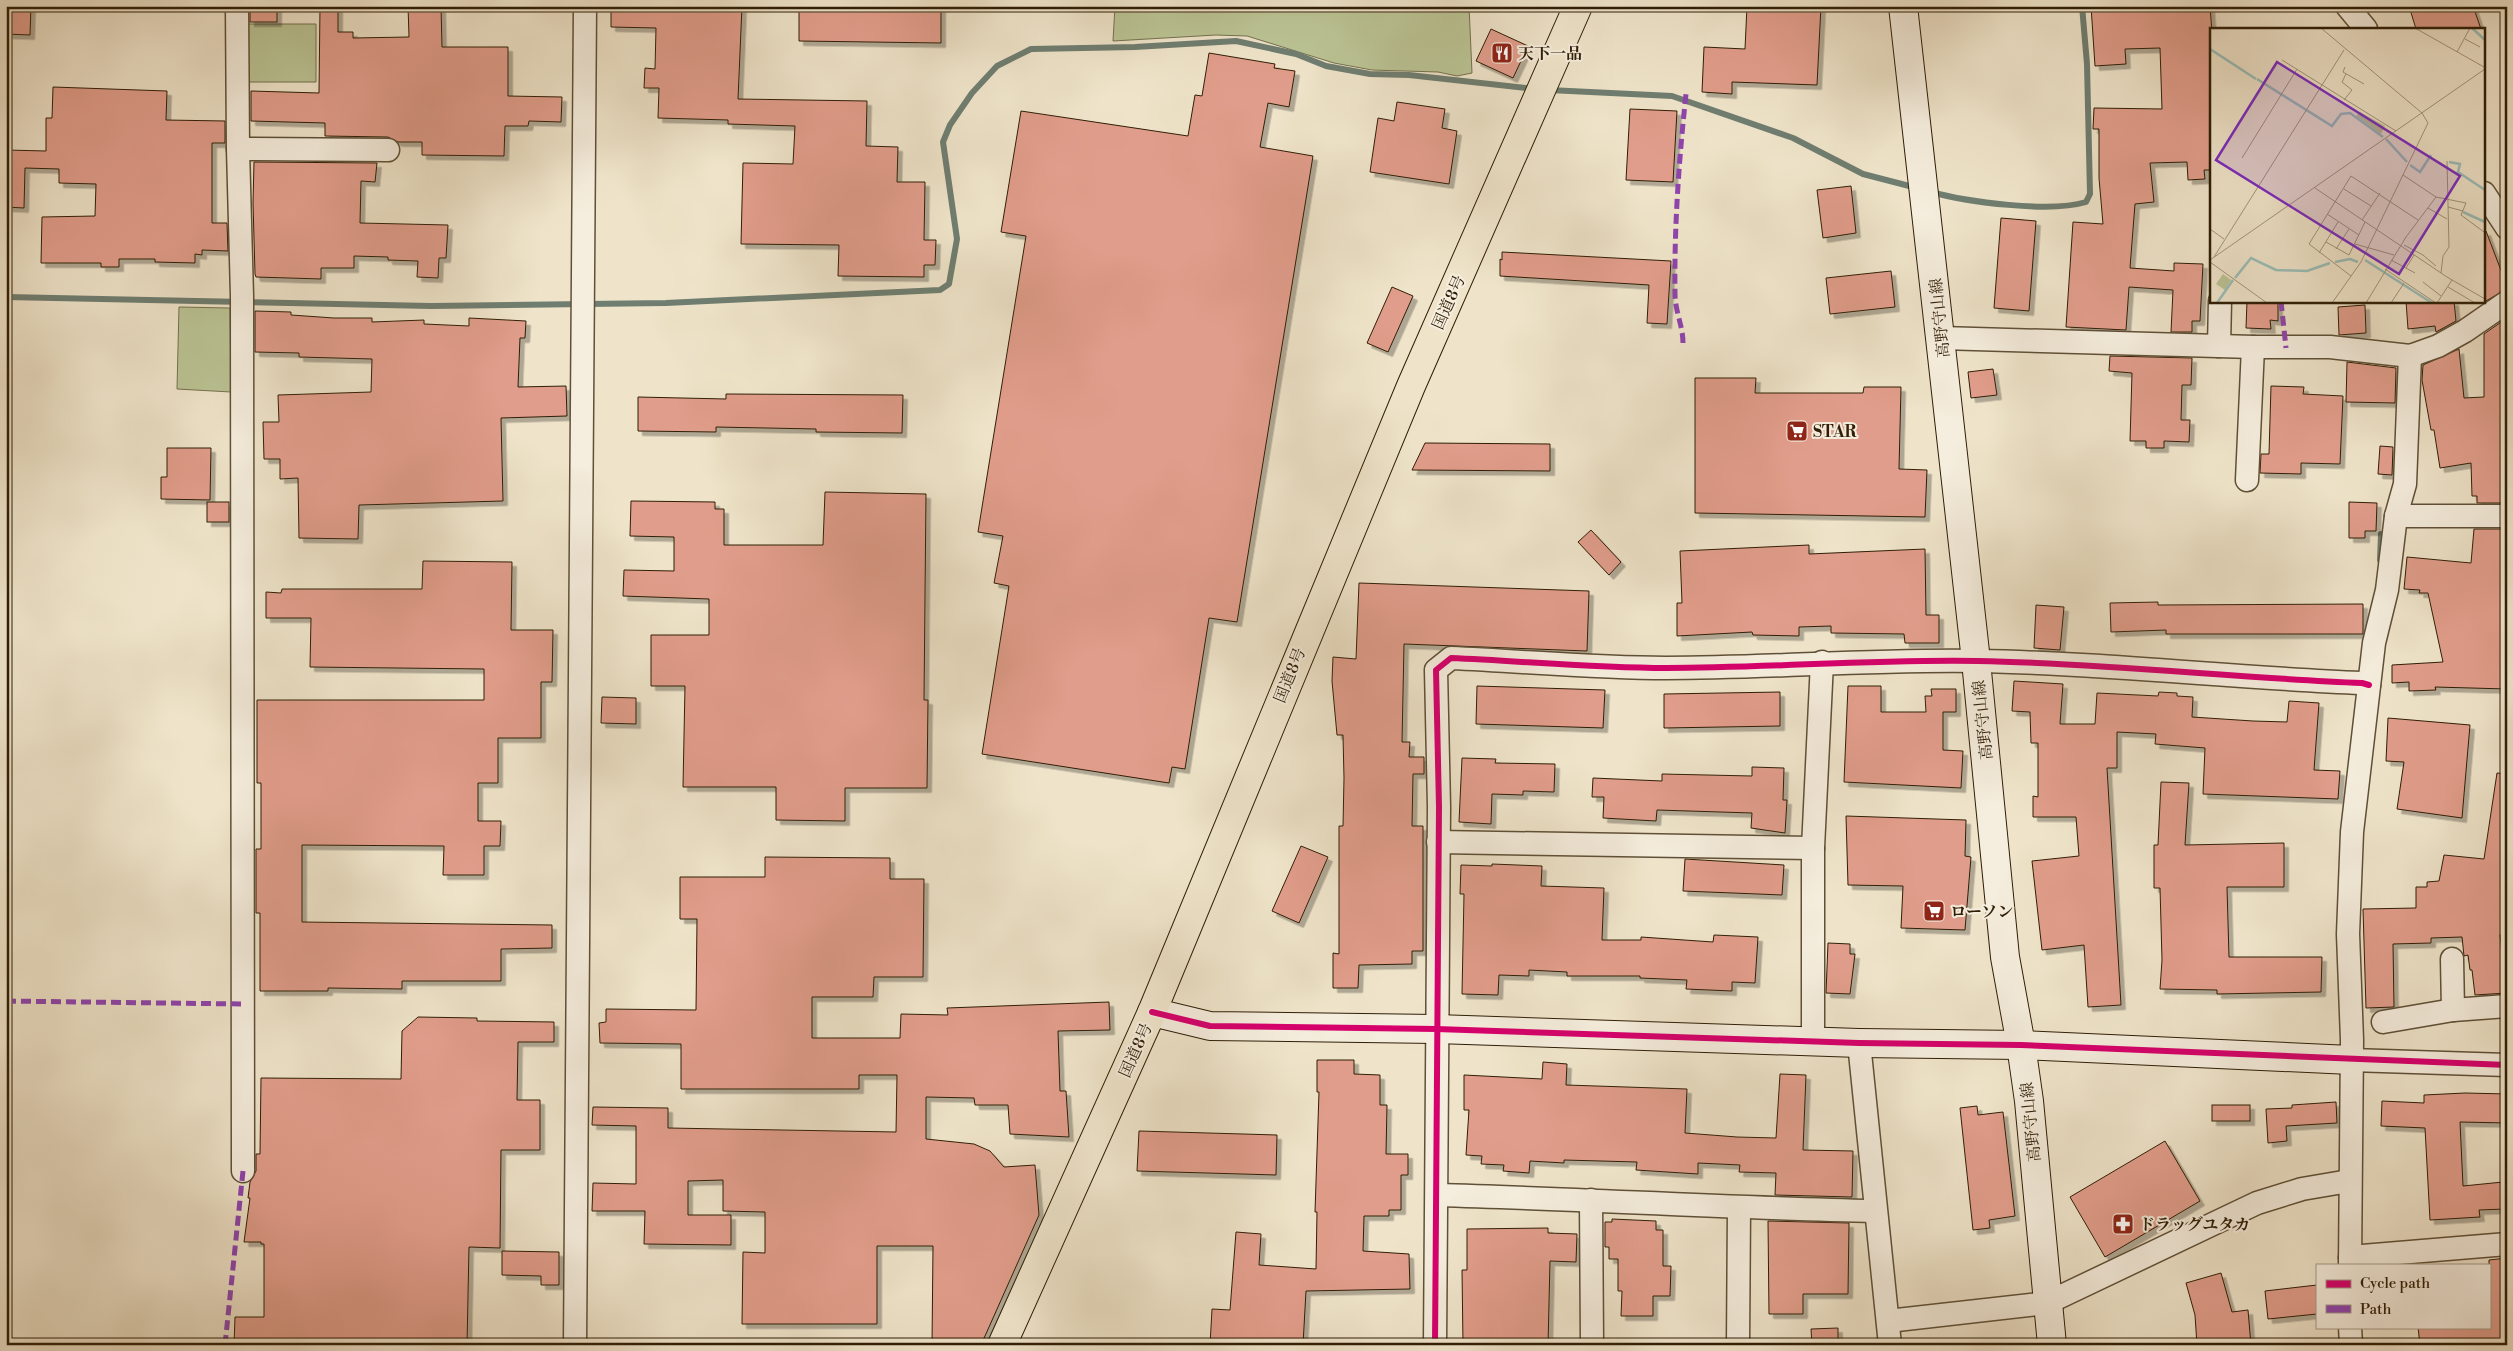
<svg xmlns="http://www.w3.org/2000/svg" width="2513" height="1351" font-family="'Libre Bodoni','Noto Serif JP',serif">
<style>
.green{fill:#bbc495;stroke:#75714e}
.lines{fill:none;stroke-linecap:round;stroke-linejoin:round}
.stream{stroke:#6f7e71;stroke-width:6}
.building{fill:#e19d8b;stroke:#2f1e06;filter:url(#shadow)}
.street-casing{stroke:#5f5037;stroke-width:25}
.secondary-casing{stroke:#2f1e06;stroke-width:30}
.highway-casing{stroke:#2f1e06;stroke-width:30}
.street{stroke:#f5eddd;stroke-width:22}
.secondary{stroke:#f5eddd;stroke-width:28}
.highway{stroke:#efe4ca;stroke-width:28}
.quiet{stroke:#8e44ad;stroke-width:5;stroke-dasharray:10 5;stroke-linecap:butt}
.cycleway-casing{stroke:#f5eddd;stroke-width:9}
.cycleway{stroke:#d6006c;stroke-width:6}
.labels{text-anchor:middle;stroke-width:4;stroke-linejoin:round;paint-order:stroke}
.poi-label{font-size:16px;font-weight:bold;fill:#2f1e06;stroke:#f5eddd;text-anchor:start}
.street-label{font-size:16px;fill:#2f1e06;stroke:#f5eddd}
.inset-river{fill:none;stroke:#9abeb9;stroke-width:2.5}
.inset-road{fill:none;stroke:#a2957c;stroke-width:1}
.view{fill:#7b2cbf;fill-opacity:0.15;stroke:#7b2cbf;stroke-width:2.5}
.inset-edge{fill:none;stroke:#2f1e06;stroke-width:2.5}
</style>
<defs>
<filter id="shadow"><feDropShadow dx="4.5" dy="4.5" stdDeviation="0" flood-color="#0004"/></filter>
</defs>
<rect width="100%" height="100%" fill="#efe4ca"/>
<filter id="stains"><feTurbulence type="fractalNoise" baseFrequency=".004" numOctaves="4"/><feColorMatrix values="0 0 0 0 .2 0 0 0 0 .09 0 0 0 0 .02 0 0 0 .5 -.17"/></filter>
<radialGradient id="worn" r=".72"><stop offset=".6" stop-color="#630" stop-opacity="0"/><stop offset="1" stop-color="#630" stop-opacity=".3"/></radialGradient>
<g class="green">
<polygon points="1115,6 1469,6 1472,73 1457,76 1438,72 1372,70 1334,63 1247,36 1216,35 1113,41"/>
<polygon points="245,24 316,24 316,82 246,82"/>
<polygon points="179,307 230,308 231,392 177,389"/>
</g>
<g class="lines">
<g class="stream">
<polyline points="1549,90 1672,96 1793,138 1863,174 1917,188"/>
<path d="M1931,192C1967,202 2050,213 2086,202L2090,194L2087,64L2082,6"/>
<polyline points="6,297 431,306 666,303 940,290 949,284 957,239 943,142 950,125 972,93 997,66 1031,49 1135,47 1236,41 1296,54 1326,66 1370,74 1409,75 1534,89"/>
<polyline points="2380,560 2381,534"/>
</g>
</g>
<g class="building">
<polygon points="6,6 31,6 30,35 6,34"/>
<rect x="250" y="6" width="27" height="16"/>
<polygon points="320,6 338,6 338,32 353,32 353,38 409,37 408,6 441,6 442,47 508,47 508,96 562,97 561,122 529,121 528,126 505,126 504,156 422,155 422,142 398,142 388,137 325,136 325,123 251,121 251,91 319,93"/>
<polygon points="611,6 742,6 738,99 867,101 866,146 898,147 897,182 925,182 924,240 936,240 935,265 924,265 924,277 838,276 839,245 741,244 743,163 793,164 795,126 728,124 728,120 658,118 659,88 644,88 645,68 655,69 656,28 611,27"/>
<polygon points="799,6 941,6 941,43 799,41"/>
<polygon points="1747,6 1821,6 1817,85 1732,82 1732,94 1702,92 1704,47 1745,49"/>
<polygon points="2091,6 2210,6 2212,33 2212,170 2204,170 2205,179 2188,180 2187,162 2150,163 2154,202 2135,204 2130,268 2174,271 2174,263 2203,264 2200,321 2192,321 2192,332 2171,332 2173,290 2129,287 2126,330 2066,327 2073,222 2103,224 2099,178 2099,129 2093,129 2094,108 2162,109 2160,48 2125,49 2126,64 2095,66"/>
<polygon points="2409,6 2473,6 2481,29 2416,29"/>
<polygon points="1491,29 1528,46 1513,78 1476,61"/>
<polygon points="1209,53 1275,64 1274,68 1295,71 1289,107 1268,103 1260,147 1313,156 1237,622 1209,618 1185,769 1172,767 1169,783 982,754 1009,586 994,583 1003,536 978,532 1026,236 1001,232 1021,111 1188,136 1195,95 1202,96"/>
<polygon points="53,87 167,91 166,120 225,121 225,143 212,143 212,223 227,223 228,251 202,250 202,255 195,254 195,263 155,262 155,259 119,259 119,267 101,267 101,263 41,263 42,217 95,216 96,184 59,183 59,169 25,168 24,208 6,207 6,150 46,151 46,118 52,118"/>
<polygon points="1397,102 1445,109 1442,128 1457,131 1449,184 1370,172 1378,118 1394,121"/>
<polygon points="1630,109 1677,111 1673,182 1626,180"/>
<polygon points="254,162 377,163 375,182 361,181 360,223 448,225 446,258 439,258 438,278 417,277 418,261 388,260 388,257 354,256 354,268 321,268 321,279 256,277 255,274 253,203"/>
<polygon points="1851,186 1856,233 1823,238 1817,190"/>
<polygon points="2001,218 2036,221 2029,311 1994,308"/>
<polygon points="2484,231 2486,231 2502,273 2507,271 2507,289 2484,302"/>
<polygon points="1502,252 1671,261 1667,324 1647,323 1649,285 1500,276 1500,259 1502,260"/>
<polygon points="1891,271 1895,307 1830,314 1826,278"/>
<polygon points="1392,287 1413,296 1388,352 1367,343"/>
<polygon points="2247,301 2278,302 2278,321 2270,320 2271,329 2246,328"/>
<polygon points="2406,301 2454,301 2456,321 2436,332 2435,326 2408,329"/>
<polygon points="2365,305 2366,333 2339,335 2338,307"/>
<polygon points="255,311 291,312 291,315 334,318 372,318 372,322 424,320 424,324 469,326 469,318 526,321 525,338 520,338 518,387 566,386 567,416 501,418 503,501 359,505 358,539 299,538 298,478 280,479 280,459 264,459 263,422 279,422 278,395 371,392 372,359 299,357 299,353 255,352"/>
<polygon points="2507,318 2507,503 2477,503 2477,496 2472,496 2471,463 2440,468 2434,430 2431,430 2422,380 2423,365 2459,349 2464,398 2484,397 2484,334"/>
<polygon points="2110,356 2192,358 2191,385 2182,385 2181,420 2190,420 2189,442 2164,441 2164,448 2146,448 2146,441 2130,441 2132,373 2109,371"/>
<polygon points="2347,362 2396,368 2395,403 2346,402"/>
<polygon points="1993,369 1997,395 1971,398 1968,372"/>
<polygon points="1695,378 1756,378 1755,393 1863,393 1864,387 1901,387 1899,469 1927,470 1925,517 1695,513"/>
<polygon points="2271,386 2304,387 2303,394 2343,396 2340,464 2301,463 2301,474 2260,473 2261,454 2269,454"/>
<polygon points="726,394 903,395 902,433 816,432 816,429 716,427 716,432 638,431 638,397 726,399"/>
<polygon points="1425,443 1550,444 1550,471 1412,470"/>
<polygon points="2380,446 2393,447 2392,475 2378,474"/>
<polygon points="167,448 211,448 210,500 161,499 161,477 167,477"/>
<polygon points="825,492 926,494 924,700 928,700 927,788 845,788 845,821 776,820 776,787 683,787 685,686 651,686 651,635 709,635 709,599 623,596 624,570 674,571 674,537 630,536 631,501 715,502 715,509 724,509 724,545 823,545"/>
<rect x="207" y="502" width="22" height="20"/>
<polygon points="2349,502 2377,503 2376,531 2365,531 2365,538 2349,538"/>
<polygon points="2474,529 2507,529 2507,689 2435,687 2436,690 2409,691 2409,682 2392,683 2392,665 2443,662 2428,593 2419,593 2420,590 2404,589 2407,557 2471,563"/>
<polygon points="1591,530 1621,562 1609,575 1578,542"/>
<polygon points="1809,545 1809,554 1925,549 1926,615 1939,615 1939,643 1905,643 1904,634 1831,633 1831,626 1799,627 1799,636 1753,635 1752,632 1677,636 1677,603 1682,603 1680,551"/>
<polygon points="423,561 512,562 511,630 553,630 552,682 541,682 541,738 498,738 498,783 478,783 478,821 501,821 500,846 484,846 484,875 443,875 444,846 302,845 302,922 552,925 552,948 501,949 501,981 402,981 402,989 328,988 328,991 260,991 260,913 256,913 256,849 261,849 261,783 257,783 257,700 484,700 484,669 310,667 311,618 266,618 266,592 281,593 282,589 422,589"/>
<polygon points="1359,583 1589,591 1587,651 1404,644 1402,742 1410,742 1409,757 1424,757 1424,774 1413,774 1412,826 1423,826 1423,951 1412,951 1412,964 1359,965 1358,988 1333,988 1333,953 1339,954 1339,826 1343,826 1344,778 1343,735 1337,735 1332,681 1333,657 1356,659"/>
<polygon points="2158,602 2158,605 2363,604 2363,634 2166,634 2166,630 2111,632 2110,603"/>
<polygon points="2036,605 2064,607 2060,650 2034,648"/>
<polygon points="2014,681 2063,684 2060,724 2095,724 2097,693 2158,696 2159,692 2177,693 2177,696 2193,697 2192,717 2253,721 2287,722 2289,701 2319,703 2314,770 2340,771 2338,799 2203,794 2205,748 2155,744 2156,734 2117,732 2117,768 2107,768 2121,1005 2088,1007 2084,945 2042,950 2032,861 2079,856 2076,817 2033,817 2033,796 2038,797 2038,743 2031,743 2030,712 2012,711"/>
<polygon points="1477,686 1605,690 1603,728 1476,724"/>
<polygon points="1848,686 1881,686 1881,712 1926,712 1925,696 1932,696 1931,689 1956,689 1956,712 1943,712 1943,750 1963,751 1961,788 1844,782"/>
<polygon points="1780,692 1780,726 1664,728 1664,694"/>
<polygon points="602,697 636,698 636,724 601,723"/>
<polygon points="2388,718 2470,725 2462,818 2397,809 2404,762 2386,761"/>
<polygon points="1462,758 1496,759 1495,763 1555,764 1554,792 1523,791 1523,795 1492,794 1491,824 1459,822"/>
<polygon points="1752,767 1784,768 1783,800 1787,800 1785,833 1751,828 1752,813 1657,810 1656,821 1603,818 1604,797 1592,797 1593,778 1662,781 1662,774 1752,776"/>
<polygon points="2497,773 2507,774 2507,935 2500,935 2504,973 2507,972 2507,993 2475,995 2472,970 2470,970 2468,955 2464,956 2462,937 2431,938 2431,943 2393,944 2394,1007 2366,1008 2363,909 2416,908 2416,887 2427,887 2427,882 2439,881 2444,855 2484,859"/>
<polygon points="2161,782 2189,783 2185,845 2284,843 2284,887 2227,887 2229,957 2322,957 2321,992 2217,994 2217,990 2160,989 2162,960 2160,888 2154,888 2154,845 2158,845"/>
<polygon points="1846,816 1966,820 1965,856 1971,857 1965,930 1901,928 1903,886 1848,885"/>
<polygon points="1301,846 1328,857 1299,923 1272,911"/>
<polygon points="765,857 890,858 890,879 924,879 923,977 874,977 873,997 812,997 812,1038 900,1038 901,1014 948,1015 947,1008 1109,1002 1110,1030 1058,1031 1060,1091 1066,1091 1069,1137 1010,1134 1008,1105 975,1105 974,1098 926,1097 926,1139 974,1144 990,1151 1004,1167 1035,1165 1039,1215 981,1345 932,1345 933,1246 877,1246 877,1324 742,1324 743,1252 765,1253 765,1212 723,1211 723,1180 688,1181 688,1215 731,1215 731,1245 644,1244 645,1211 592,1211 593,1183 636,1184 636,1126 592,1125 593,1107 668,1108 668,1128 896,1132 897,1075 859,1075 859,1089 681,1089 681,1044 600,1043 599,1023 606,1022 606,1009 696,1010 697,919 680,919 680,877 765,877"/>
<polygon points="1685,859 1784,865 1782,895 1683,891"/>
<polygon points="1492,864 1542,866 1541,886 1604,888 1602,940 1641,940 1641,937 1713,942 1714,935 1758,937 1755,983 1732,982 1732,991 1686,989 1687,980 1640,978 1640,976 1567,976 1567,972 1529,970 1529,976 1499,975 1498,995 1462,994 1464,894 1460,894 1461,865 1492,866"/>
<polygon points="1828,943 1850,944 1850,954 1855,954 1850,994 1826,993"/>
<polygon points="418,1017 477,1018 477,1021 554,1022 554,1042 518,1042 517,1100 540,1100 540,1150 501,1150 500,1248 469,1247 467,1345 234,1345 235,1317 264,1317 264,1244 261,1244 261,1242 244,1242 250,1198 248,1198 250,1182 256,1171 256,1154 260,1154 261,1078 401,1079 402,1031"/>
<polygon points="1317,1060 1354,1060 1354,1074 1380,1075 1380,1105 1387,1105 1386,1154 1408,1154 1408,1175 1401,1175 1401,1210 1389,1210 1389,1216 1364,1216 1363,1251 1409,1254 1410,1289 1306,1291 1303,1345 1210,1345 1212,1309 1230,1310 1236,1232 1261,1234 1259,1265 1316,1269 1317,1212 1315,1212 1319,1092 1317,1092"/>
<polygon points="1543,1062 1567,1064 1566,1085 1687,1089 1685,1133 1737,1137 1776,1138 1780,1074 1806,1075 1803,1150 1853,1151 1852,1197 1775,1195 1776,1173 1739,1172 1740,1165 1698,1163 1698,1174 1636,1170 1637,1162 1564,1160 1564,1163 1530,1161 1529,1173 1503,1171 1504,1165 1481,1164 1482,1156 1466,1155 1469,1110 1464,1110 1464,1075 1542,1079"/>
<polygon points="2465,1093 2507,1094 2507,1123 2460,1122 2463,1186 2503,1182 2505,1209 2479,1210 2480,1217 2430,1220 2425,1128 2381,1126 2382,1101 2424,1103 2424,1095"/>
<polygon points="2336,1102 2337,1123 2286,1126 2287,1141 2268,1143 2266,1109 2292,1108 2292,1105"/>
<rect x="2212" y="1105" width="38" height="16"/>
<polygon points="1977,1106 1978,1115 2003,1112 2015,1216 1989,1220 1990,1228 1973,1230 1960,1108"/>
<polygon points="1139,1131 1277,1135 1276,1175 1137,1171"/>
<polygon points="2165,1141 2200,1201 2105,1257 2070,1197"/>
<polygon points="1612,1219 1656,1221 1656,1230 1663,1230 1663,1266 1671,1266 1670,1296 1653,1296 1653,1316 1621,1316 1622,1291 1618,1291 1618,1259 1609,1259 1609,1247 1605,1247 1605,1222 1612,1222"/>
<polygon points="1768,1221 1849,1223 1848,1294 1803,1294 1803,1314 1769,1314"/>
<polygon points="1548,1228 1548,1233 1577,1234 1576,1262 1550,1261 1548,1345 1463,1345 1462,1270 1467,1270 1467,1229"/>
<polygon points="502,1251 559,1252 559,1285 541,1285 541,1276 502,1275"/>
<polygon points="2507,1258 2507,1345 2420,1345 2418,1327 2489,1327 2489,1260"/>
<polygon points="2221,1273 2232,1312 2248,1310 2251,1345 2197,1345 2195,1315 2186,1283"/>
<polygon points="2317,1285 2317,1314 2268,1319 2265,1291"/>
<polygon points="1838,1328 1838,1345 1812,1345 1811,1329"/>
</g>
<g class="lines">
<g class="street-casing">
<g id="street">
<polyline points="237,6 238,149 242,296 243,1171"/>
<polyline points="2347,6 2366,29"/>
<polyline points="238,149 388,150"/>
<polyline points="2484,193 2507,228"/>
<polyline points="1941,338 2253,347 2330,347 2410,356 2438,346 2465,331 2507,302"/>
<polyline points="2219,346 2220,301"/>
<polyline points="2247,480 2253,347"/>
<polyline points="2396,516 2507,516"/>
<polyline points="1438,842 1813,848"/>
<polyline points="2452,959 2453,1010"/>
<polyline points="2383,1022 2453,1010 2507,1006"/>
<polyline points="1813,1040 1813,848 1822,662"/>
<polyline points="1859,1043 1890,1345"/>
<polyline points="2351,1060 2507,1065"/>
<path d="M1437,1195C1583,1199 1729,1208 1875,1211"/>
<polyline points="1591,1200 1592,1345"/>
<polyline points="2350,1257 2507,1244"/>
<polyline points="2350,1265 2352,1040 2348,934 2352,832 2374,643 2387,590 2396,516 2405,484 2410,356"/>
<polyline points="1888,1321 2047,1303 2257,1203 2302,1189 2349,1181"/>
<polyline points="2350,1327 2351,1345"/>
<polyline points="575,1345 585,6"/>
<path d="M1435,1345L1439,807L1436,670L1451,658C1522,661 1594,668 1666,668C1770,668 1874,659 1978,661C2106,663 2234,678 2362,683L2369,685"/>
<polyline points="1738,1345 1739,1208"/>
</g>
</g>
<g class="secondary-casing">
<g id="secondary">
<polyline points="1903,6 1976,661 2005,957 2021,1045 2029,1101 2052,1345"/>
<polyline points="1152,1012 1210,1026 1436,1029 1859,1043 2021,1045 2351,1060"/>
</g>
</g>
<g class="highway-casing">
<polyline id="highway" points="1002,1345 1152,1012 1411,386 1578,6"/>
</g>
<use href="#street" class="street"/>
<use href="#secondary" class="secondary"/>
<use href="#highway" class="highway"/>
<g class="quiet">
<polyline points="2281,301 2286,348"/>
<path d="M1683,343C1683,326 1675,311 1675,294C1674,228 1679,159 1686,94"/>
<polyline points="6,1001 243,1004"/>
<polyline points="225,1345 243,1171"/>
</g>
<g class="cycleway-casing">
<g id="cycleway">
<polyline points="1152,1012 1210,1026 1436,1029 1859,1043 2021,1045 2507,1065"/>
<path d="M1435,1345L1439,807L1436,670L1451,658C1522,661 1594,668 1666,668C1770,668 1874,659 1978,661C2106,663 2234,678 2362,683L2369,685"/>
</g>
</g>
<use href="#cycleway" class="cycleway"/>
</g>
<defs>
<g id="restaurant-square" transform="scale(1.125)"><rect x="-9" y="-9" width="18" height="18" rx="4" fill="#8f2418" stroke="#f5eddd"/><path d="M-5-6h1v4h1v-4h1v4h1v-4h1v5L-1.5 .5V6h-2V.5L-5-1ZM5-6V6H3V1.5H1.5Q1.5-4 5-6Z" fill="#fff"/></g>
<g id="supermarket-square" transform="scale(1.125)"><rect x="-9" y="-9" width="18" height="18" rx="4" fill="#8f2418" stroke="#f5eddd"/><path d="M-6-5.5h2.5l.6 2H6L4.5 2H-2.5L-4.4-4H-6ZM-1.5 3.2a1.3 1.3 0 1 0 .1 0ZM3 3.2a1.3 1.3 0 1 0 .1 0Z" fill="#fff"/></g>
<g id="pharmacy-square" transform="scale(1.125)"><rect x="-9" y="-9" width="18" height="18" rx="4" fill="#8f2418" stroke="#f5eddd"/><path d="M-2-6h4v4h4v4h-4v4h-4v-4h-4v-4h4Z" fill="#fff"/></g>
</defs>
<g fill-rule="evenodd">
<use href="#restaurant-square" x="1502" y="53"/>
<use href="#supermarket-square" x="1797" y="431"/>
<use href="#supermarket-square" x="1934" y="911"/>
<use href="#pharmacy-square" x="2123" y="1224"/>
</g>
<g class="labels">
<g class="poi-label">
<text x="1518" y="59">天下一品</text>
<text x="1813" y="437">STAR</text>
<text x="1950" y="917">ローソン</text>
<text x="2139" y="1230">ドラッグユタカ</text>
</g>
<g class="street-label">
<text transform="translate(1448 302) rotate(-66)" y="6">国道8号</text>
<text transform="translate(1939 318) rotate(-96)" y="6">高野守山線</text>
<text transform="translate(1289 675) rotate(-68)" y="6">国道8号</text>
<text transform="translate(1982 720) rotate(-96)" y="6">高野守山線</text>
<text transform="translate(1135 1050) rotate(-66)" y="6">国道8号</text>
<text transform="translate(2030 1122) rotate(-96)" y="6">高野守山線</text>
</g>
</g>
<g transform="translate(2210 28)">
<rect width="275" height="275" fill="#efe4ca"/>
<path d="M150,84L175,98L171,106L146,88ZM13,246L21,252L15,262L6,256Z" fill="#bbc495"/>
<path class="inset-river" d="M262,0L275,12M0,21L46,51M47,51L122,98L131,86L140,85L173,109M176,111L197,134M239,134L250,136L248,144L275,162M200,137L210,144L221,127M253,184L275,194M155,232L222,275M125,234L140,231L148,234M25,250L41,230L66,242L97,243L120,235M7,275L23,252"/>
<path class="inset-road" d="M111,0L212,85L218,95L151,234L122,275M205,0L274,39M255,11L270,19M247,24L260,0M72,32L186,103M135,39L133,44L154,56M134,72L142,62L132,54L136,46M32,130L87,41M193,147L226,169L256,175L251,187L274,204M105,160L237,249L275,271M134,161L161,178M238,179L253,183M218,180L237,191M117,186L149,207M152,192L170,165M0,201L14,211M116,214L139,227L155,194M145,216L184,227M194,217L213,227L226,238M126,221L139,201M109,225L128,194M4,229L134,22M0,232L275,41M181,232L205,245M0,234L57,275M196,240L204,227M175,241L226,275M231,245L233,228L239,219L237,133M141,248L99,216L141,148L208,192M213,254L231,268M238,259L265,275M156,275L196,209L226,169M181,275L194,255M227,275L242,252"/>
<path class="view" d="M67,34L250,148L189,246L6,132Z"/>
<rect width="275" height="275" class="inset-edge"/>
</g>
<rect width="2513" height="1351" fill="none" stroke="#efe4ca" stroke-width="25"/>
<rect x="8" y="8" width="2498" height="1336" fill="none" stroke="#2f1e06" stroke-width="2.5"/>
<rect x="12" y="12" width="2488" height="1326" fill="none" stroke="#2f1e06"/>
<rect x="2316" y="1264" width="175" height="65" fill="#f5eddd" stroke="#a69a87"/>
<rect x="2326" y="1280" width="25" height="8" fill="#d6006c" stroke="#a69a87"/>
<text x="2360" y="1288" font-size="15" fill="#2f1e06">Cycle path</text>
<rect x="2326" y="1305" width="25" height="8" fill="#8e44ad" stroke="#a69a87"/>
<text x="2360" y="1314" font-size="15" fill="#2f1e06">Path</text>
<rect width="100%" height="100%" filter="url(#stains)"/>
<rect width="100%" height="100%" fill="url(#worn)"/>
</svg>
